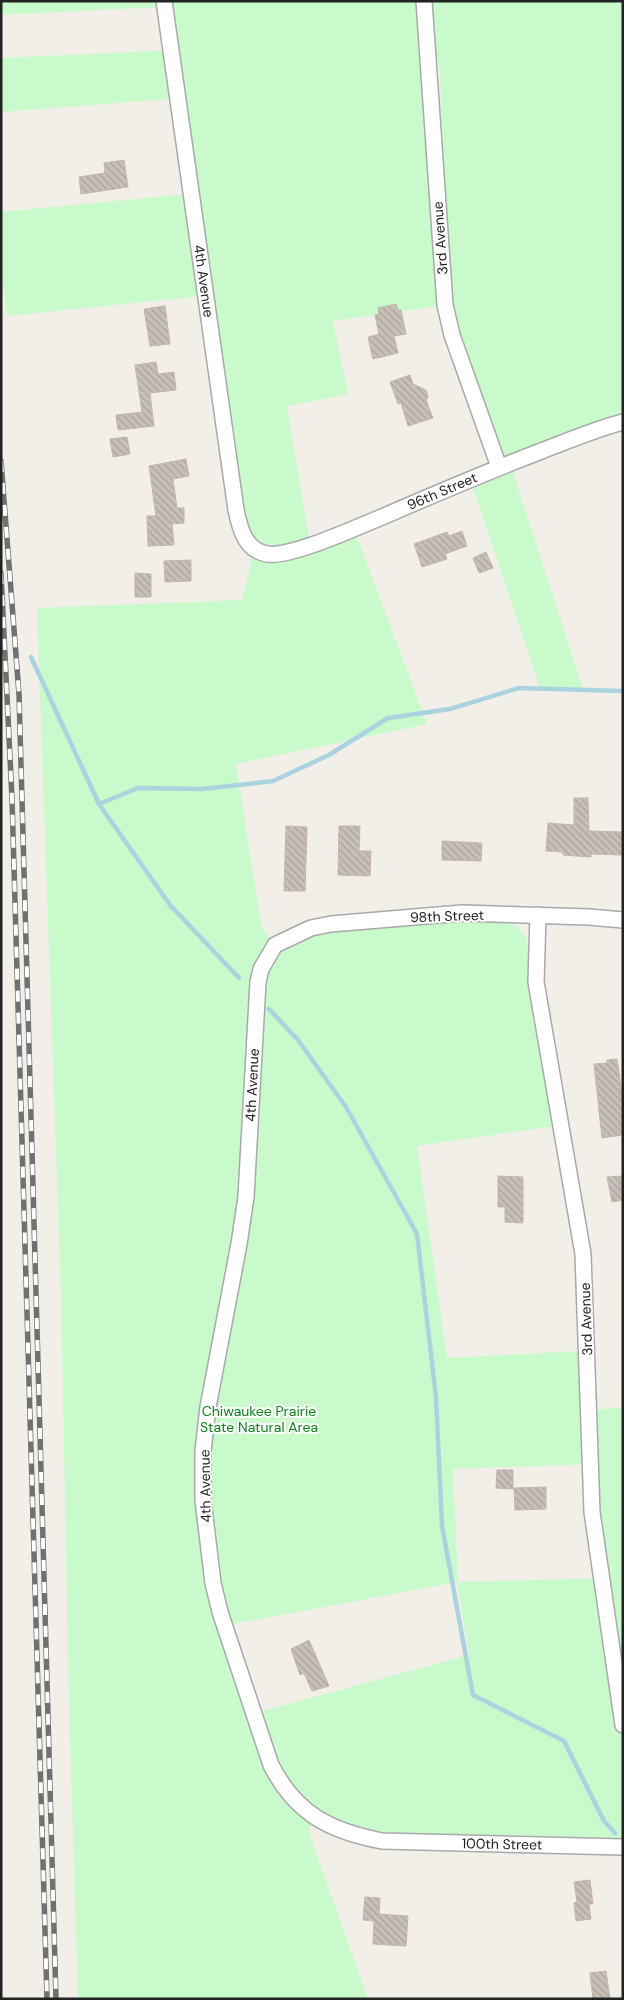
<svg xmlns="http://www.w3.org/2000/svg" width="624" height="2000" font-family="'DM Sans',sans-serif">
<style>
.park{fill:#c8facc;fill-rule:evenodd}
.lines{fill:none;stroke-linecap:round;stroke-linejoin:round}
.stream{stroke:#aad3df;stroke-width:4.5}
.building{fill:url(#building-back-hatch);stroke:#c4b6ab}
.minor-casing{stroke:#a9a9a9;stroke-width:18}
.minor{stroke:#fff;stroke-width:15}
.rail-casing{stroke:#707070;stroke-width:5.5}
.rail{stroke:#fff;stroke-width:4;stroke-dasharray:11;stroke-linecap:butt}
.labels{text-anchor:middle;stroke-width:4;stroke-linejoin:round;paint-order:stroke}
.street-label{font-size:14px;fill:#222;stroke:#fff}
.park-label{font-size:14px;fill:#0c8416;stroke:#fff}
</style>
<defs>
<pattern id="building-back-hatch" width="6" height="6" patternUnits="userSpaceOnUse" patternTransform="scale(1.25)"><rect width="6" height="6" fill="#c7bfb8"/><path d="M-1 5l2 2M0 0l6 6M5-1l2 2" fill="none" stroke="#aba49e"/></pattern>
</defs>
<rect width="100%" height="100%" fill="#f2efe9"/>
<g class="park">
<path d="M1,1H417L445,305L333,321L348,394L287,406L311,551L356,534L427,724L236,764L261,924L279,952L308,937L321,933C359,928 488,910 517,927C530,936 529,952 529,965L555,1126L417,1146L447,1358L580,1351L583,1410L623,1408V1838L395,1833C365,1831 349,1826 321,1814L308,1830L368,1999H78L69,1707L61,1295L37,608L242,600L251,563L253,539L247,527L243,510L212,295L7,316L1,268V212L198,193L184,98L1,112V58L177,50L159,7L1,15ZM597,1464L606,1578L458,1582L453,1469ZM457,1582L469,1655L248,1715L218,1627Z"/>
<polygon points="425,1 623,1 623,426 512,469 583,689 540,688 470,479 496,459 449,323 440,74"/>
</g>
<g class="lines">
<g class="stream">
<polyline points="31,657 99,804 170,905 239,978"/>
<polyline points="99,804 138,788 202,789 273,781 329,755 388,718 450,709 519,688 623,691"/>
<polyline points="269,1009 298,1040 346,1107 417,1234 436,1397 442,1526 473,1695 564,1741 604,1821 615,1833"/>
</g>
</g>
<g class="building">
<polygon points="124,160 128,187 81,194 79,177 105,173 104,163"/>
<polygon points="396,304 398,310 401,310 406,334 394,336 398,353 373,359 368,337 379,334 375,315 379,314 378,308"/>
<polygon points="165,306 170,344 150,346 144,309"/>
<polygon points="156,362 158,374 174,372 176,390 150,393 154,426 118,430 116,415 142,412 135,365"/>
<polygon points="410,375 413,384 426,390 428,397 426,400 433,418 408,426 401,403 398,404 390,382"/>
<polygon points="127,437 130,454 113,457 110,439"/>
<polygon points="186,459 189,476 173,479 177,508 184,508 184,523 172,524 174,545 148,546 147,516 156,516 149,466"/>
<polygon points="462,531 467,546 445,554 447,559 422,567 414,544 447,532 449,536"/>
<polygon points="486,552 493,568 479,573 473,558"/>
<polygon points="191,560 191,581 165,582 164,561"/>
<polygon points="135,573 151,574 151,597 135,597"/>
<polygon points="574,798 588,798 589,831 623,832 623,855 591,854 591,857 563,855 563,852 546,851 548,823 574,825"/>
<polygon points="286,826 307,827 305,891 284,891"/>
<polygon points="339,826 360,826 359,851 371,851 370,876 338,875"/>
<polygon points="442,841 482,843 481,861 442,860"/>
<polygon points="617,1059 623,1100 623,1135 602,1138 594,1064 607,1063 607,1060"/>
<polygon points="498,1176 523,1177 523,1223 505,1222 505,1207 498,1207"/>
<polygon points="623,1176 623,1200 612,1202 607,1177"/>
<polygon points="497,1470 513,1470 513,1489 496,1488"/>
<polygon points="546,1487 546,1509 515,1510 514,1488"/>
<polygon points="309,1640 329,1686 312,1691 304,1673 300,1675 291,1649"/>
<polygon points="590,1880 593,1904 589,1904 591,1919 576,1921 574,1903 577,1902 574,1882"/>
<polygon points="365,1897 380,1898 379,1914 408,1916 406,1946 373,1944 374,1921 363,1920"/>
<polygon points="606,1971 610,1999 593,1999 590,1973"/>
</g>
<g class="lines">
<g class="minor-casing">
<g id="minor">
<path d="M164,1L236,510C240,529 245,550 267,554C290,558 357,527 382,517C435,494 489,471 544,450C570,440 596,429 623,422"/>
<polyline points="424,1 445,305 452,335 499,467"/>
<polyline points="538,915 536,982 583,1254 592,1512 623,1725"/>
<path d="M623,920L589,917L462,913L331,924L311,928L275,945L261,969L258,982L246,1197L239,1244L208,1407L203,1451V1500L213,1583L220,1612L271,1765C296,1814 330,1831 382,1841L623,1847"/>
</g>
</g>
<use href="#minor" class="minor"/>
<g class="rail-casing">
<g id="rail">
<polyline points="1,461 19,694 56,1999"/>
<polyline points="1,573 12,799 47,1999"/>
</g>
</g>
<use href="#rail" class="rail"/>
</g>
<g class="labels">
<g class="street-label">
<text transform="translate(440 238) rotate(-94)" y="5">3rd Avenue</text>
<text transform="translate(204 281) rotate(82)" y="5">4th Avenue</text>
<text transform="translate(442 491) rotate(-23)" y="5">96th Street</text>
<text transform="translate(447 916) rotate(-2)" y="5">98th Street</text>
<text transform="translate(252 1085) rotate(-87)" y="5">4th Avenue</text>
<text transform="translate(586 1319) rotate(-92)" y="5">3rd Avenue</text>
<text transform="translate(205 1486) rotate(-91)" y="5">4th Avenue</text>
<text transform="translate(502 1844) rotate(1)" y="5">100th Street</text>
</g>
<g class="park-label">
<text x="259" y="1416">Chiwaukee Prairie<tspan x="259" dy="16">State Natural Area</tspan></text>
</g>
</g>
<rect width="624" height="2000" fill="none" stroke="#222222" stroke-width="5"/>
</svg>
